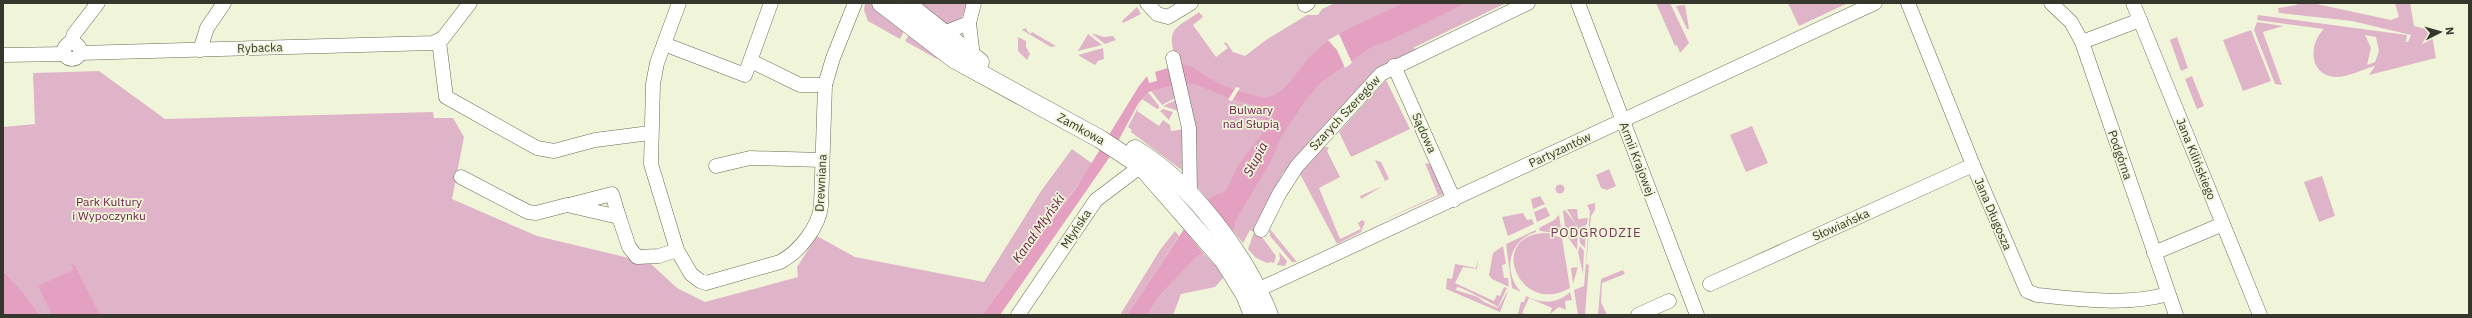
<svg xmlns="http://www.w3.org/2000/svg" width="2472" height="318" font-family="'IBM Plex Sans',sans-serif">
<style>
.green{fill:#e0b4c8;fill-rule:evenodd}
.water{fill:#e4a0c0}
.pier{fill:#f0f5d9}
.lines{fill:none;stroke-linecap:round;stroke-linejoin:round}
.minor-casing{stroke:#686c53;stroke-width:15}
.major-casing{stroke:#686c53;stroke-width:19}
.minor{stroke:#fff;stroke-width:14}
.major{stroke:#fff;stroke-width:18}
.labels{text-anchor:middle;stroke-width:3.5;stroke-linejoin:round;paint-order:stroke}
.street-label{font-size:12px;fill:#35372c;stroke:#f0f5d9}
.park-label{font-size:12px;fill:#6c1e4a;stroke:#f0f5d9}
.water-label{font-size:13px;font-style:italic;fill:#651744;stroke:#f0f5d9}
.neighbourhood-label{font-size:13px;letter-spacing:1px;fill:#793859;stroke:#f0f5d9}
</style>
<rect width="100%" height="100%" fill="#f0f5d9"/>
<g class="green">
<polygon points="865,3 871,3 904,31 900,39 868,21 864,10"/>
<polygon points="912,3 968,3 962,17 951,27"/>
<path d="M1335,3H1506L1413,48L1421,51L1384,66H1380L1283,173L1276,186L1259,233L1276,256L1274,263L1271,262L1267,263L1256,258L1248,249L1254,232L1250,230L1243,243L1234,232L1236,220L1217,196L1207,199L1191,179L1175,57C1166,27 1177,28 1199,12L1203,17L1193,25L1216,57L1228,48L1224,43L1226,42L1233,52L1245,56L1266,40L1307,15H1318L1322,9Z"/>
<polygon points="1656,3 1670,3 1689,43 1680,53 1677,45 1675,46"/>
<polygon points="1788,3 1848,3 1799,26"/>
<path d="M2297,3H2312L2391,20L2399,17L2395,3H2410L2414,26L2431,30L2436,58L2369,75L2375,66C2363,69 2349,77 2336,77C2309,76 2308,44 2324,29L2257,20L2258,15L2407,35L2406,41H2404L2408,42L2411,35L2352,21L2279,13L2278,8L2297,5ZM2365,35L2376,37L2379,51L2375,62L2367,65L2371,48Z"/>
<polygon points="1685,5 1689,29 1687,29 1676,6"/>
<polygon points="1137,7 1141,14 1123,23 1122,21"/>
<polygon points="2257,22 2283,26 2263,32 2282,85 2275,84 2254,30"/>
<polygon points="1025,28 1030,34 1032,32 1056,46 1051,47 1022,30"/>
<polygon points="2251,30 2271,81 2243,91 2223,40"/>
<polygon points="1091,33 1104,37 1113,36 1116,40 1105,44"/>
<polygon points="1088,34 1102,45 1078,51"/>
<polygon points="909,35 939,56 937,59 905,41"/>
<polygon points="1018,37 1026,41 1026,47 1030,54 1027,60 1018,51"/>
<polygon points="2177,37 2188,68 2181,71 2170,40"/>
<polygon points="1103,48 1104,59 1098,61 1095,65 1078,55"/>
<polygon points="99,71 165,119 433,112 434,118 453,118 464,137 452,199 537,236 650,263 677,288 705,302 798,277 797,267 817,236 855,257 984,282 1041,191 1072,149 1093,164 982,315 40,315 23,292 3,271 3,127 35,124 33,73"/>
<polygon points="2192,76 2204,106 2197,109 2185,79"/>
<polygon points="1386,80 1410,129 1351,157 1339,132"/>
<polygon points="1176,85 1179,96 1162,105 1151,91"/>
<polygon points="1148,92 1159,106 1159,108 1157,109 1142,99"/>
<polygon points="1180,98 1182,112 1163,106"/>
<polygon points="1142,100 1137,111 1159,126 1163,120 1170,125 1171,131 1185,129 1187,174 1131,132 1132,130 1128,127"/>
<polygon points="1163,109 1173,112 1169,120 1160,111"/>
<polygon points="1752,126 1768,163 1746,172 1730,135"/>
<polygon points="1324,147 1329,147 1327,151 1340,177 1319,188 1340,239 1361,229 1358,223 1362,220 1365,222 1361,232 1337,244 1300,174"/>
<polygon points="1375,160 1381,162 1389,179 1385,181"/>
<polygon points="1425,163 1433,165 1446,193 1379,222 1438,195"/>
<polygon points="1609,169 1616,186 1607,190 1601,188 1596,175"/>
<polygon points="2322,176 2335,216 2319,222 2304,182"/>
<circle cx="1560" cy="189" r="4.5"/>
<polygon points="1383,186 1361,199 1360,196"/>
<polygon points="1540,196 1545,204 1533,209 1531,199"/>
<polygon points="1595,203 1595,210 1591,216 1586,264 1589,265 1585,315 1578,315 1574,290 1584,286 1590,211 1587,205"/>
<polygon points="1546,207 1550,216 1537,222 1534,212"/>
<polygon points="1567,209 1577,209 1578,219 1588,218 1587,224 1579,230"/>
<polygon points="1565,210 1575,223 1578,231 1566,235 1563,211"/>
<polygon points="1523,213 1527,220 1532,219 1534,224 1508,236 1502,217"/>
<polygon points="1559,215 1562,234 1540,231 1539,228 1554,220"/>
<polygon points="1586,226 1585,248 1580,243 1579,232"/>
<polygon points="1269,228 1297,262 1292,262 1270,236"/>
<path d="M1536,230V232C1509,240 1502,271 1521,292L1512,288L1506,244Z"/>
<polygon points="1175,231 1179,236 1127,315 1120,315 1160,250"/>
<path d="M1548,233L1562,238L1570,288C1518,318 1485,232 1548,233Z"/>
<polygon points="1578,233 1577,250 1567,236"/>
<polygon points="1503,246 1506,264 1502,265 1504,278 1508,278 1509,287 1492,279 1489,275 1493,253"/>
<polygon points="1580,246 1584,251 1583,274 1578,252"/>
<polygon points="1279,252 1287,261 1285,266 1277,265 1280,259"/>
<polygon points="1576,253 1578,266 1573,284 1571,268 1578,267"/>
<polygon points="1204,254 1217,267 1223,278 1215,287 1181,294 1173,315 1147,315 1161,294 1199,255"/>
<path d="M1478,259L1477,269L1463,267L1455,283L1494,301L1497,295L1500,296L1504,287L1507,288L1498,307C1494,304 1459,286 1457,287L1456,290L1478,297L1484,302L1498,308L1509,289L1500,312L1507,315L1446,289L1447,278L1452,279L1455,264L1476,268Z"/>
<polygon points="1623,270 1625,274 1602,283 1601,302 1607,315 1598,315 1601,279"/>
<path d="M1570,292L1572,300L1565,301L1566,310L1559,307L1550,314L1552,308L1529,298L1522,313L1527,315L1518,314L1521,302H1524L1526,296C1542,304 1557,304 1570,292Z"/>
</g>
<g class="water">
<path d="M1403,3H1466L1391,40L1373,46L1321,82L1306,100L1282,135L1271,161L1236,220L1234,232L1207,199L1226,191L1238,166L1261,135L1268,109L1229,98L1195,84H1183L1177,64C1192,63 1201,74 1213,80C1226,88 1246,94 1262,97C1280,101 1297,72 1306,61C1329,33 1372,19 1403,3Z"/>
<polygon points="1171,67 1176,85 1148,92 1138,104 1109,158 1000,315 982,315 1078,185 1139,86 1147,76 1149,83 1157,81 1155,72"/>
<polygon points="1184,229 1204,254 1199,255 1161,294 1147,315 1127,315"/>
<polygon points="74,264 75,266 100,315 52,315 38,286 73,270 71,265"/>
<polygon points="3,271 23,292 40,315 3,315"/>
</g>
<g class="pier">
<polygon points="1339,34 1352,63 1345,68 1337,50 1328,40"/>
<polygon points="1236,87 1240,88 1232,101 1228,100"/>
</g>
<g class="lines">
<g class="minor-casing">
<g id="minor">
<path d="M679,3L657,63L653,84L651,164L677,250L691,274L700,281L706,283L780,262C799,252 819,227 821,206L825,85L833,58L855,3"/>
<polyline points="1147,3 1157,14 1168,17 1191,3"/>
<polyline points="1578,3 1697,315"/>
<path d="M1908,3L1973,165L2027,291L2037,295C2079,299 2126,306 2168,294"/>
<polyline points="2051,3 2071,22 2082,42 2176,315"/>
<polyline points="2133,3 2260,315"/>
<polyline points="1305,5 1308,3"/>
<polyline points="936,36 969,23"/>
<polyline points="439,41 446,97 537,148 554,151 595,140 650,133"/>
<polyline points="2082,42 2140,20"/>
<polyline points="71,43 74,34 98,3"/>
<circle cx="72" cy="51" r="8"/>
<polyline points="664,44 745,75 771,3"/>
<polyline points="200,50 207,28 224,3"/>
<polyline points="80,53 433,43 443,38 470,3"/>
<polyline points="3,55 65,54"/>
<polyline points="973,57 969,23 974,3"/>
<polyline points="1173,58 1189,128 1190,194"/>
<polyline points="751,61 800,85 825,85"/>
<polyline points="1394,66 1454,200"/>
<polyline points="716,166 750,158 822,160"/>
<polyline points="461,177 528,212 536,213 567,205 619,217 629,247 637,257 659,256 677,250"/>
<polyline points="569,205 612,194 619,217"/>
<polyline points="1261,230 1279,194 1297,166 1381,74 1528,3"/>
<polyline points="2154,253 2223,224"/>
<polyline points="1710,284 1973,165"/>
<polyline points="1249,294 1875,3"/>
<polyline points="1018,315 1096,200 1149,160"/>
<polyline points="1638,315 1669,301"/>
</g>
</g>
<g class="major-casing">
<g id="major">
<polyline points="881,3 954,59 1100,139 1141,166 1224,261 1245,295 1253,315"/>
<polyline points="906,3 980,62"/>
<path d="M1135,149C1191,183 1245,254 1269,315"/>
</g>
</g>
<use href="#minor" class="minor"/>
<use href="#major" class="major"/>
</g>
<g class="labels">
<g class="street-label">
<text transform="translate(260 48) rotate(-2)" y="4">Rybacka</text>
<text transform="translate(1345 113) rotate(-47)" y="4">Szarych Szeregów</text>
<text transform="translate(1081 129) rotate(29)" y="4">Zamkowa</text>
<text transform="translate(1424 133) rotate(66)" y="4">Sądowa</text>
<text transform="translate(1560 150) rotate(-25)" y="4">Partyzantów</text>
<text transform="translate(2120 155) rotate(71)" y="4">Podgórna</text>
<text transform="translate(1637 159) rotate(69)" y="4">Armii Krajowej</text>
<text transform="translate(2196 159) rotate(68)" y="4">Jana Kilińskiego</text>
<text transform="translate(821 183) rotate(-87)" y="4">Drewniana</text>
<text transform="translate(1993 214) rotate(67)" y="4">Jana Długosza</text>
<text transform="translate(1841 225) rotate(-24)" y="4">Słowiańska</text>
<text transform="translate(1076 229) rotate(-56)" y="4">Młyńska</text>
</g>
<g class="park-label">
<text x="1251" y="114">Bulwary<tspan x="1251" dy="14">nad Słupią</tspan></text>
<text x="109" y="206">Park Kultury<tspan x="109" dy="14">i Wypoczynku</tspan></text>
</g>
<g class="water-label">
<text transform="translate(1255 159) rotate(-62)" y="5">Słupia</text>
<text transform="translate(1038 228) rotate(-55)" y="5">Kanał Młyński</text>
</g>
<g class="neighbourhood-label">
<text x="1596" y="237">PODGRODZIE</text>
</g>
</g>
<rect width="2472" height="318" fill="none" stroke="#35372c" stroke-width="8"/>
<g transform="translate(2440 32) rotate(84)" stroke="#f0f5d9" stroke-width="3" paint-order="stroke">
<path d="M0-3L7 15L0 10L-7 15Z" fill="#35372c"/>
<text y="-6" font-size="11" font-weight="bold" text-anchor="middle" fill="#35372c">N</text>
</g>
</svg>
